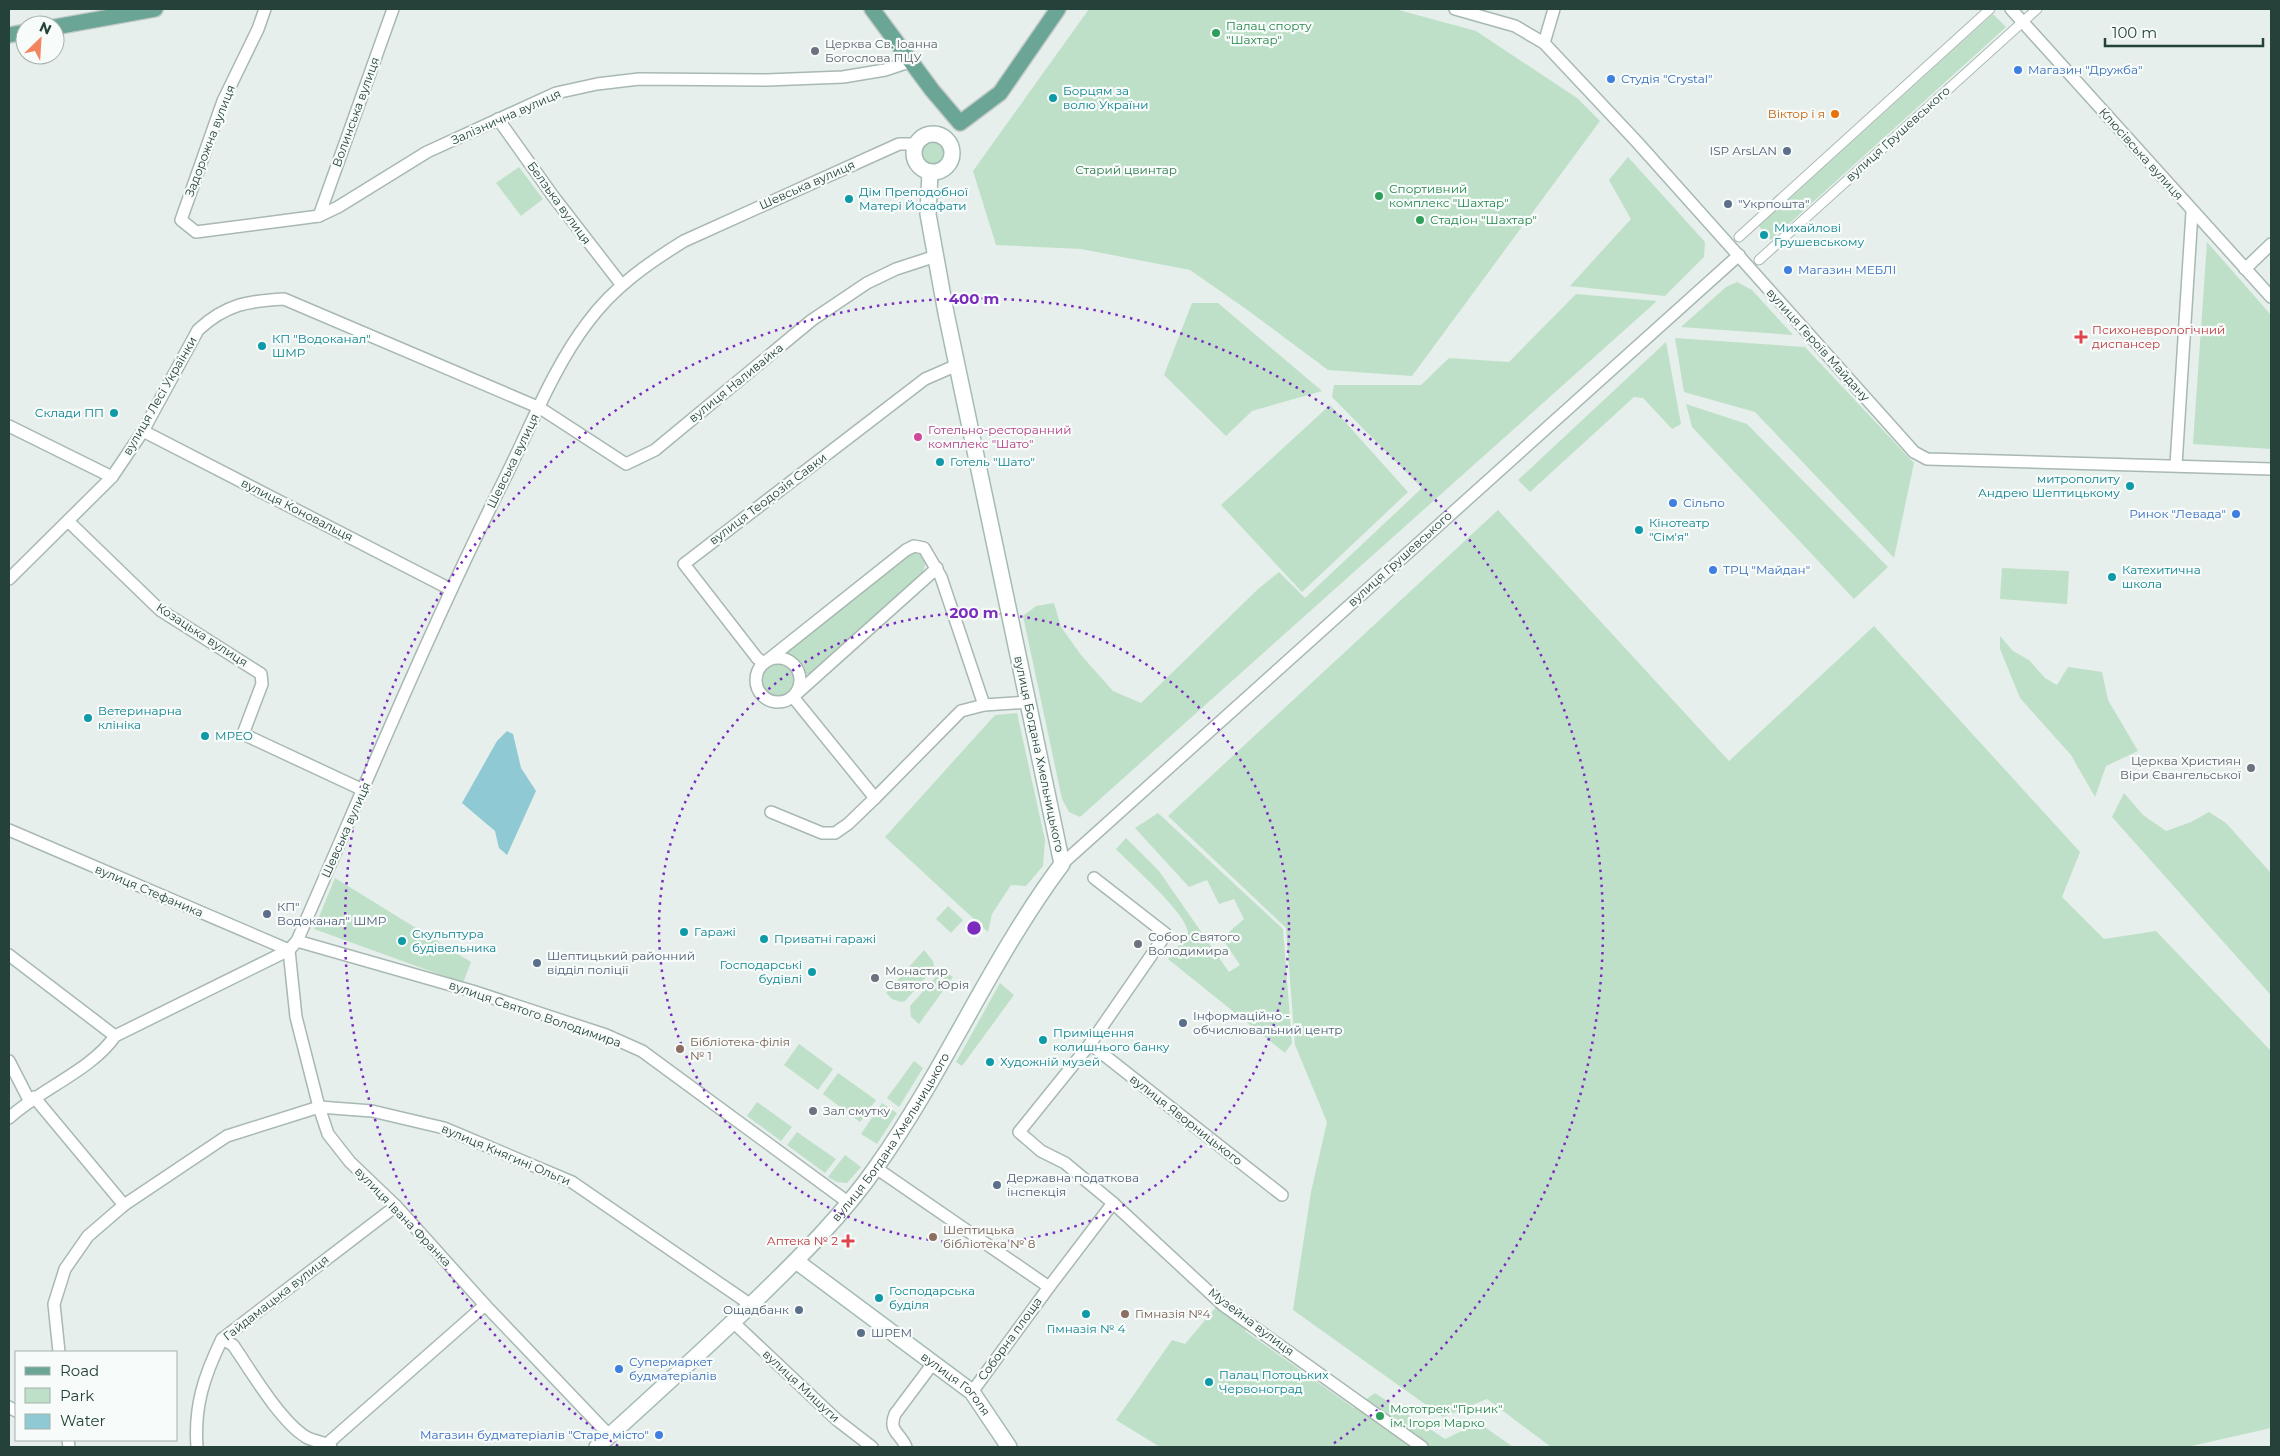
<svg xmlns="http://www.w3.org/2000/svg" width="2280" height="1456" font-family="Montserrat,sans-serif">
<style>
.green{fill:#bfe0c8}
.water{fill:#8ec9d4}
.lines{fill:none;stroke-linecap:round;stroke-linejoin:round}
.pedestrian-casing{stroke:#a8b8b2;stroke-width:11}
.minor-casing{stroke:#a8b8b2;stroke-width:14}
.secondary-casing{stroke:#a4bbb3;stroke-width:18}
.primary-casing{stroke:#c2cac8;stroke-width:18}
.pedestrian{stroke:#fff;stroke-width:9}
.minor{stroke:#fff;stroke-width:11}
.secondary{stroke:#fff;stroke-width:15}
.primary{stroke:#6aa596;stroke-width:15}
.ring{fill:none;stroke:#7b2cbf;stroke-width:2.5;stroke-dasharray:2.5 5}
.leisure-dot{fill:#2e9e5b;stroke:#f7fbf9;stroke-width:2}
.worship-dot{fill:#6b7280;stroke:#f7fbf9;stroke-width:2}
.shop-dot{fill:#3f7fe0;stroke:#f7fbf9;stroke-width:2}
.culture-dot{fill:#0f9aa8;stroke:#f7fbf9;stroke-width:2}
.food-dot{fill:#e8710a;stroke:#f7fbf9;stroke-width:2}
.service-dot{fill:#5c6f8a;stroke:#f7fbf9;stroke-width:2}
.health-dot{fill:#e0444e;stroke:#f7fbf9;stroke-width:2}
.hotel-dot{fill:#d1479c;stroke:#f7fbf9;stroke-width:2}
.education-dot{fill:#8d6e63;stroke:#f7fbf9;stroke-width:2}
.labels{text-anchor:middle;stroke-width:4.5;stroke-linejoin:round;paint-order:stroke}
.leisure-label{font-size:12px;fill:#27864d;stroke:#f7fbf9;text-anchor:start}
.worship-label{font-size:12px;fill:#5b616d;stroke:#f7fbf9;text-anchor:start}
.shop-label{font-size:12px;fill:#366cbe;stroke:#f7fbf9;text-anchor:start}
.culture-label{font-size:12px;fill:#0d838f;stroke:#f7fbf9;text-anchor:start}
.street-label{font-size:12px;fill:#24423a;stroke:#f7fbf9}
.food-label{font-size:12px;fill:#c56008;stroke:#f7fbf9;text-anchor:end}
.service-label{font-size:12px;fill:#4e5e75;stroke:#f7fbf9;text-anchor:start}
.park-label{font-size:12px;fill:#2d7a4b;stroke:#f7fbf9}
.health-label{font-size:12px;fill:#be3a42;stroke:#f7fbf9;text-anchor:start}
.hotel-label{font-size:12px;fill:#b23c85;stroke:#f7fbf9;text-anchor:start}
.education-label{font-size:12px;fill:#785e54;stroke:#f7fbf9;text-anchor:start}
.centre{fill:#7b2cbf;stroke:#f7fbf9;stroke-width:2.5}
.ring-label{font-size:15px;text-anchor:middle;font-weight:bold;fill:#7b2cbf;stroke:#f7fbf9;stroke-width:4.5;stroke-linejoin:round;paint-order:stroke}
</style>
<rect width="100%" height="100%" fill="#e6efeb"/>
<g class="green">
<polygon points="1089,9 1395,9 1476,31 1577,98 1600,121 1412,376 1328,370 1246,309 1190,270 1081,249 996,245 973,171"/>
<polygon points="1993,14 2006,27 1771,240 1759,226"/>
<circle cx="933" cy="153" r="11"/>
<polygon points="1628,157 1705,242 1704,257 1665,296 1570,286 1631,219 1609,180"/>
<polygon points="519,167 543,199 521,216 496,183"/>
<polygon points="2207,242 2271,315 2271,449 2193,444"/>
<polygon points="1737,282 1752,290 1793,335 1681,327 1726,287"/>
<polygon points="1576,294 1657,301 1080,817 1069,812 1062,799 1023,616 1036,606 1054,603 1061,627 1081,655 1113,691 1141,703 1258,589 1279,572 1305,598 1422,488 1332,397 1334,385 1421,385 1449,358 1509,362"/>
<polygon points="1192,303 1218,303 1322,391 1252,411 1226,436 1164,375"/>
<polygon points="1675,338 1805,347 1914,463 1894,558 1755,412 1684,392"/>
<polygon points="1666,342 1681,424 1672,429 1643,398 1634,397 1530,492 1518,480"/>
<polygon points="1686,404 1747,424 1888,567 1854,599 1692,427"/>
<polygon points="1330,405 1408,492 1302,592 1221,505"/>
<polygon points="1498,510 1729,761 1874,626 2080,852 2062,897 2104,939 2156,931 2271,1051 2271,1428 2187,1447 1551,1447 1487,1399 1443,1417 1293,1310 1311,1192 1327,1122 1295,1045 1286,928 1168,816"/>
<polygon points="916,552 923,556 926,562 923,572 811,675 805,674 787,654 788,648 906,553"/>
<polygon points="2002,568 2069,571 2067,604 2000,599"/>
<polygon points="2000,636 2013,651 2029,660 2045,678 2057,685 2068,667 2102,672 2108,700 2138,751 2106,766 2095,797 2071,755 2020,698 2000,649"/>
<circle cx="778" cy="680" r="16"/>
<polygon points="1017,713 1045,840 1043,866 1026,886 1011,885 992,914 988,932 885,837 995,715"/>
<polygon points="2124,793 2143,815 2166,831 2191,822 2209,812 2226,823 2271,873 2270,994 2112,817"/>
<path d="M1158,813L1283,929L1292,1043L1285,1053L1168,959L1188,934C1190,916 1130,864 1116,849L1126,838L1159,871L1229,972L1240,965L1222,938L1244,919L1234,899L1219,904L1207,880L1189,887L1135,828Z"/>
<polygon points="335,878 471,962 463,983 314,929"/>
<polygon points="948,906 963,920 951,933 936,919"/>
<polygon points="924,950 933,961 934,968 905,1001 901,1002 892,999 886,993"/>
<polygon points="942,970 953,977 919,1024 911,1017 910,1006"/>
<polygon points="1000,983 1014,995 962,1066 956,1062"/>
<polygon points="799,1044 833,1069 818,1090 784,1065"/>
<polygon points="914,1061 923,1068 899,1107 887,1098"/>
<polygon points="838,1073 876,1100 860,1122 823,1094"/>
<polygon points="757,1102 792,1127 781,1141 747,1116"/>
<polygon points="882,1103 897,1113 877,1144 861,1134"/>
<polygon points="797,1132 836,1159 825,1173 787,1145"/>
<polygon points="845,1155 861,1167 847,1183 837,1182 828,1177"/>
<polygon points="1217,1306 1231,1318 1233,1315 1250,1325 1245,1331 1354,1408 1375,1393 1445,1439 1479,1423 1513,1447 1160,1447 1116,1420 1172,1340 1185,1344"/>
</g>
<polygon class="water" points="507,731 513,734 521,768 536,791 507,855 499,848 495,831 462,803 497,741"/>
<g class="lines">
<g class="pedestrian-casing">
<g id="pedestrian">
<polyline points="1739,237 1990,9"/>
<polyline points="1759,260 2037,9"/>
</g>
</g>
<g class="minor-casing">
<g id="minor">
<polyline points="265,9 258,29 223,101 181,220 196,232 319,216 338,207 427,152 556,93 597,84 639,79 767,80 843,77 885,70 912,61"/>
<polyline points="1455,9 1515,26 1544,43 1637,142 1914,452 1927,459 2271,469"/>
<polyline points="2011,9 2271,297"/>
<polyline points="1544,43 1554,9"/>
<polyline points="498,119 553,196 621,284"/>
<polyline points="319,216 393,9"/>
<polyline points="2245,269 2271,244"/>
<polyline points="957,365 925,379 684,564 757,658 764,663 906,550 914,546 924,548 941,577 984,705"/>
<polyline points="9,426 112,477"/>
<polyline points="143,431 450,589"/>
<polyline points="2176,465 2192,212"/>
<polyline points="68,521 160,610 261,674 262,684 243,734 363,790"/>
<path d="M9,579L112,477L143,431L198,330C226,304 248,301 284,299L540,408L626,464L655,450L812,320L867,283L896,269L936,256"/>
<circle cx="778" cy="680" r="22"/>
<polyline points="875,798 793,697 937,568"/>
<polyline points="771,812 822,833 835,833 848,824 875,798 961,711 984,705 1029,702"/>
<polyline points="9,830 289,950"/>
<polyline points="1062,864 1739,255"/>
<polyline points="297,941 472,991 606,1035 642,1051 849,1203"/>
<polyline points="289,950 296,1017 319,1107 328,1134 350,1162 396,1206 485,1305 610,1436"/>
<polyline points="9,955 115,1036"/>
<polyline points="1090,1044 1282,1195"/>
<polyline points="9,1061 29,1100"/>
<polyline points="34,1097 124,1205"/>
<path d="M9,1118C40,1089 92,1070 115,1036L289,950L297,941C364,788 428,633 502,484C529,431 552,369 588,322C614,287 647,264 684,241L899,144H916"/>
<polyline points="876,1168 1049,1287 972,1392"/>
<polyline points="1113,1203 1223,1305 1422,1447"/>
<polyline points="1049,1287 1113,1203 1065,1163 1041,1151 1019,1132 1090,1044 1166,934 1094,878"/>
<polyline points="733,1322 837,1420 872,1447"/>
<path d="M222,1339L233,1345C251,1371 280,1421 306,1437C314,1442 324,1441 331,1447"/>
<polyline points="59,1352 54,1304 65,1269 88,1236 124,1205 227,1136 319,1107 372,1111 444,1128 572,1182 751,1305"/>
<polyline points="9,1407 16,1411"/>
<polyline points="68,1440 69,1447"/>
<polyline points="327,1444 485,1305"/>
<path d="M197,1447C194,1406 204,1376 222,1339L396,1206"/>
<path d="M906,1447C900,1432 888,1432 895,1414L934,1362"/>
</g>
</g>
<g class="secondary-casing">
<g id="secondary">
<circle cx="933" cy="153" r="19"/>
<path id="s1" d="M796,1261L972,1392L1009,1447"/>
<path id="s2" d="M597,1447C651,1398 705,1349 758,1298C800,1257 843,1215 877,1166C945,1070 991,959 1062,864L946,313L928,214L930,172"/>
</g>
</g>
<g class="primary-casing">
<g id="primary">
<polyline points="872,9 932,90 960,123 1000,93 1058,9"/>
<polyline points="55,27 155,9"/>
<polyline points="9,35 25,32"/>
</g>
</g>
<use href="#pedestrian" class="pedestrian"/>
<use href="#minor" class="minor"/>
<use href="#secondary" class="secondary"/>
<use href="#primary" class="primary"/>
</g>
<g class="ring">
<circle cx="974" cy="928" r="315"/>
<path d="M618 1446A629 629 0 1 1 1330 1446"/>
</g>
<g class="leisure-dot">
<circle cx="1216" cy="33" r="5"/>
<circle cx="1379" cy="196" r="5"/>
<circle cx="1420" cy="220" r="5"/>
<circle cx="1380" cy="1416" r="5"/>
</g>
<g class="worship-dot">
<circle cx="815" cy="51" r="5"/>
<circle cx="2251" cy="768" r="5"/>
<circle cx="1138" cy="944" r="5"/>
<circle cx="875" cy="978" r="5"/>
<circle cx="813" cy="1111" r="5"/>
</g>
<g class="shop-dot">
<circle cx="2018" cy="70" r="5"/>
<circle cx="1611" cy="79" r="5"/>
<circle cx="1788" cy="270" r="5"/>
<circle cx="1673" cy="503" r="5"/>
<circle cx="2236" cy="514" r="5"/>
<circle cx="1713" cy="570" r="5"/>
<circle cx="619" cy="1369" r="5"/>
<circle cx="659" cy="1435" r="5"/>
</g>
<g class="culture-dot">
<circle cx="1053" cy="98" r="5"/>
<circle cx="849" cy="199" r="5"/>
<circle cx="1764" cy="235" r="5"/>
<circle cx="262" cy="346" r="5"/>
<circle cx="114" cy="413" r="5"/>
<circle cx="940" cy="462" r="5"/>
<circle cx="2130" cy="486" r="5"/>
<circle cx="1639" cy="530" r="5"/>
<circle cx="2112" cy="577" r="5"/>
<circle cx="88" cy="718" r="5"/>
<circle cx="205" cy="736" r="5"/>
<circle cx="684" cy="932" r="5"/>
<circle cx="764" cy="939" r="5"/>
<circle cx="402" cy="941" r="5"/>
<circle cx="812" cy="972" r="5"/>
<circle cx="1043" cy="1040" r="5"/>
<circle cx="990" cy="1062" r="5"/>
<circle cx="879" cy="1298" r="5"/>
<circle cx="1086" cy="1314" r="5"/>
<circle cx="1209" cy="1382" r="5"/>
</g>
<circle class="food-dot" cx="1835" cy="114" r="5"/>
<g class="service-dot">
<circle cx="1787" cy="151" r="5"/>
<circle cx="1728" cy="204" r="5"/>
<circle cx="267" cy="914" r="5"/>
<circle cx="537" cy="963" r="5"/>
<circle cx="1183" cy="1023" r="5"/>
<circle cx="997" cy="1185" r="5"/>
<circle cx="799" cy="1310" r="5"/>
<circle cx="861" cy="1333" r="5"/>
</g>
<g class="health-dot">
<path d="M2078.5 329.5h5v5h5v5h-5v5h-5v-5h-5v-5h5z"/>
<path d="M845.5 1233.5h5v5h5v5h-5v5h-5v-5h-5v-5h5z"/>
</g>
<circle class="hotel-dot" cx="918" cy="437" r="5"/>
<g class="education-dot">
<circle cx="680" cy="1049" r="5"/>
<circle cx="933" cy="1237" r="5"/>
<circle cx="1125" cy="1314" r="5"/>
</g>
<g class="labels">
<g class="leisure-label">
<text x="1226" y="30">Палац спорту<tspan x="1226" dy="14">"Шахтар"</tspan></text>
<text x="1389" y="193">Спортивний<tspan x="1389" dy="14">комплекс "Шахтар"</tspan></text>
<text x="1430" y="224">Стадіон "Шахтар"</text>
<text x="1390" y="1413">Мототрек "Гірник"<tspan x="1390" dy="14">ім. Ігоря Марко</tspan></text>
</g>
<g class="worship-label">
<text x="825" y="48">Церква Св. Іоанна<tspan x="825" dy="14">Богослова ПЦУ</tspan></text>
<text x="2241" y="765" text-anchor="end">Церква Християн<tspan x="2241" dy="14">Віри Євангельської</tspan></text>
<text x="1148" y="941">Собор Святого<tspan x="1148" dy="14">Володимира</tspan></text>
<text x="885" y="975">Монастир<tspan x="885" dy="14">Святого Юрія</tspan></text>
<text x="823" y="1115">Зал смутку</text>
</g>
<g class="shop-label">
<text x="2028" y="74">Магазин "Дружба"</text>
<text x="1621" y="83">Студія "Crystal"</text>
<text x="1798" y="274">Магазин МЕБЛІ</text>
<text x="1683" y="507">Сільпо</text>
<text x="2226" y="518" text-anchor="end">Ринок "Левада"</text>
<text x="1723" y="574">ТРЦ "Майдан"</text>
<text x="629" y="1366">Супермаркет<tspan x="629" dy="14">будматеріалів</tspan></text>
<text x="649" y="1439" text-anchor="end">Магазин будматеріалів "Старе місто"</text>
</g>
<g class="culture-label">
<text x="1063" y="95">Борцям за<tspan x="1063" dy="14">волю України</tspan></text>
<text x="859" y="196">Дім Преподобної<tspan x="859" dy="14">Матері Йосафати</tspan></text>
<text x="1774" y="232">Михайлові<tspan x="1774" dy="14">Грушевському</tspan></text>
<text x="272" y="343">КП "Водоканал"<tspan x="272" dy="14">ШМР</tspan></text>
<text x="104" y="417" text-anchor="end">Склади ПП</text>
<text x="950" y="466">Готель "Шато"</text>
<text x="2120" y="483" text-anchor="end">митрополиту<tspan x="2120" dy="14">Андрею Шептицькому</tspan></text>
<text x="1649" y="527">Кінотеатр<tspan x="1649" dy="14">"Сім'я"</tspan></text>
<text x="2122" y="574">Катехитична<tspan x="2122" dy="14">школа</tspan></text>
<text x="98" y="715">Ветеринарна<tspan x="98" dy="14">клініка</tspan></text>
<text x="215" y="740">МРЕО</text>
<text x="694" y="936">Гаражі</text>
<text x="412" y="938">Скульптура<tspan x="412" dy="14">будівельника</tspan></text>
<text x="774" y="943">Приватні гаражі</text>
<text x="802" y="969" text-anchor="end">Господарські<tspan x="802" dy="14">будівлі</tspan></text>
<text x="1053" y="1037">Приміщення<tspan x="1053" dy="14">колишнього банку</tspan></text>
<text x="1000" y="1066">Художній музей</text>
<text x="889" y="1295">Господарська<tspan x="889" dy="14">буділя</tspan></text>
<text x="1086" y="1333" text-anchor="middle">Гімназія № 4</text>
<text x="1219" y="1379">Палац Потоцьких<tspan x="1219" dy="14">Червоноград</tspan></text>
</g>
<g class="street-label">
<text transform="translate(356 112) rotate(-70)" y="4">Волинська вулиця</text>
<text transform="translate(506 117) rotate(-24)" y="4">Залізнична вулиця</text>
<text transform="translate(1898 134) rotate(-42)" y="4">вулиця Грушевського</text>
<text transform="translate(210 141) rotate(-69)" y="4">Задорожна вулиця</text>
<text transform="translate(2141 154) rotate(48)" y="4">Клюсівська вулиця</text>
<text transform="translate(807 185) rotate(-24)" y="4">Шевська вулиця</text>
<text transform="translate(559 203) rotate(54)" y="4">Белзька вулиця</text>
<text transform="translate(1818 345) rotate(48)" y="4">вулиця Героїв Майдану</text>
<text transform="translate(736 383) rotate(-39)" y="4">вулиця Наливайка</text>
<text transform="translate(160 396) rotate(-60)" y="4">вулиця Лесі Українки</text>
<text transform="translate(513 461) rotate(-64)" y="4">Шевська вулиця</text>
<text transform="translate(768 499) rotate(-37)" y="4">вулиця Теодозія Савки</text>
<text transform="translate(297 510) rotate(27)" y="4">вулиця Коновальця</text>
<text transform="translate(1400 559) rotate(-42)" y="4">вулиця Грушевського</text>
<text transform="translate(202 635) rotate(33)" y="4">Козацька вулиця</text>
<text transform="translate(1039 754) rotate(78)" y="4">вулиця Богдана Хмельницького</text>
<text transform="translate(346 830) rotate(-66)" y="4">Шевська вулиця</text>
<text transform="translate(149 891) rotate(23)" y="4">вулиця Стефаника</text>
<text transform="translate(535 1014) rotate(19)" y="4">вулиця Святого Володимира</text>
<text transform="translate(1186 1120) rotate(38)" y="4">вулиця Яворницького</text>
<text dy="4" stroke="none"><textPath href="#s2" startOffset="429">вулиця Богдана Хмельницького</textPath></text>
<text transform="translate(506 1155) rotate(23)" y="4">вулиця Княгині Ольги</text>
<text transform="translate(403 1217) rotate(46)" y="4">вулиця Івана Франка</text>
<text transform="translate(276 1298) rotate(-38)" y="4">Гайдамацька вулиця</text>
<text transform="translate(1251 1322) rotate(37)" y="4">Музейна вулиця</text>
<text transform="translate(1010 1339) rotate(-54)" y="4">Соборна площа</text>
<text dy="4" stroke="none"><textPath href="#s1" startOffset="202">вулиця Гоголя</textPath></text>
<text transform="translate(801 1386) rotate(43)" y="4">вулиця Мишуги</text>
</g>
<g class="food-label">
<text x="1825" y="118">Віктор і я</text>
</g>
<g class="service-label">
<text x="1777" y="155" text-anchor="end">ISP ArsLAN</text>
<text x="1738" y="208">"Укрпошта"</text>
<text x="277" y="911">КП"<tspan x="277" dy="14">Водоканал" ШМР</tspan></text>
<text x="547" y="960">Шептицький районний<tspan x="547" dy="14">відділ поліції</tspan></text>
<text x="1193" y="1020">Інформаційно -<tspan x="1193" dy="14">обчислювальний центр</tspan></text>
<text x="1007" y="1182">Державна податкова<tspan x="1007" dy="14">інспекція</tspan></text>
<text x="789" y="1314" text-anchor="end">Ощадбанк</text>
<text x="871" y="1337">ШРЕМ</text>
</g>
<g class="park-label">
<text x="1126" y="174">Старий цвинтар</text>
</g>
<g class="health-label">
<text x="2092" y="334">Психоневрологічний<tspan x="2092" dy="14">диспансер</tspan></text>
<text x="838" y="1245" text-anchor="end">Аптека № 2</text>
</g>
<g class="hotel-label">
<text x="928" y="434">Готельно-ресторанний<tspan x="928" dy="14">комплекс "Шато"</tspan></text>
</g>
<g class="education-label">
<text x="690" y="1046">Бiблiотека-фiлiя<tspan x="690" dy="14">№ 1</tspan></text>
<text x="943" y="1234">Шептицька<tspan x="943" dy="14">бібліотека № 8</tspan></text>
<text x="1135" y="1318">Гімназія №4</text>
</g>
</g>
<circle cx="974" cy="928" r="8" class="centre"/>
<g class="ring-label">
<text x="974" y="304">400 m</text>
<text x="974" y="618">200 m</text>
</g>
<rect width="2280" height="1456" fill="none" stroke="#24423a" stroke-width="20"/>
<rect x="15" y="1351" width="162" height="90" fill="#f7fbf9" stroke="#a3b1ad"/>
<rect x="25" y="1367" width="25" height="8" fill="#6aa596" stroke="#a3b1ad"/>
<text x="60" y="1376" font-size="15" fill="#24423a">Road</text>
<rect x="25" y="1388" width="25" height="15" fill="#bfe0c8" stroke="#a3b1ad"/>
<text x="60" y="1401" font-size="15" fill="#24423a">Park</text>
<rect x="25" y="1414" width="25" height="15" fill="#8ec9d4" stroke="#a3b1ad"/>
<text x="60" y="1426" font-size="15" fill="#24423a">Water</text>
<g transform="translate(40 40) rotate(25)"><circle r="24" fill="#f7fbf9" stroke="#a3b1ad"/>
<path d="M0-4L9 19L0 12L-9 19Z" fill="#f4845f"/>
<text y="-8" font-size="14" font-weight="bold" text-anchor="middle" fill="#24423a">N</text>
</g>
<path d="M2105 38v8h158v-8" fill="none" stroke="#24423a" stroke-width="2.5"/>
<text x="2112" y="38" font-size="15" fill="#24423a" stroke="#f7fbf9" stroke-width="4" paint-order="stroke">100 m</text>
</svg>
